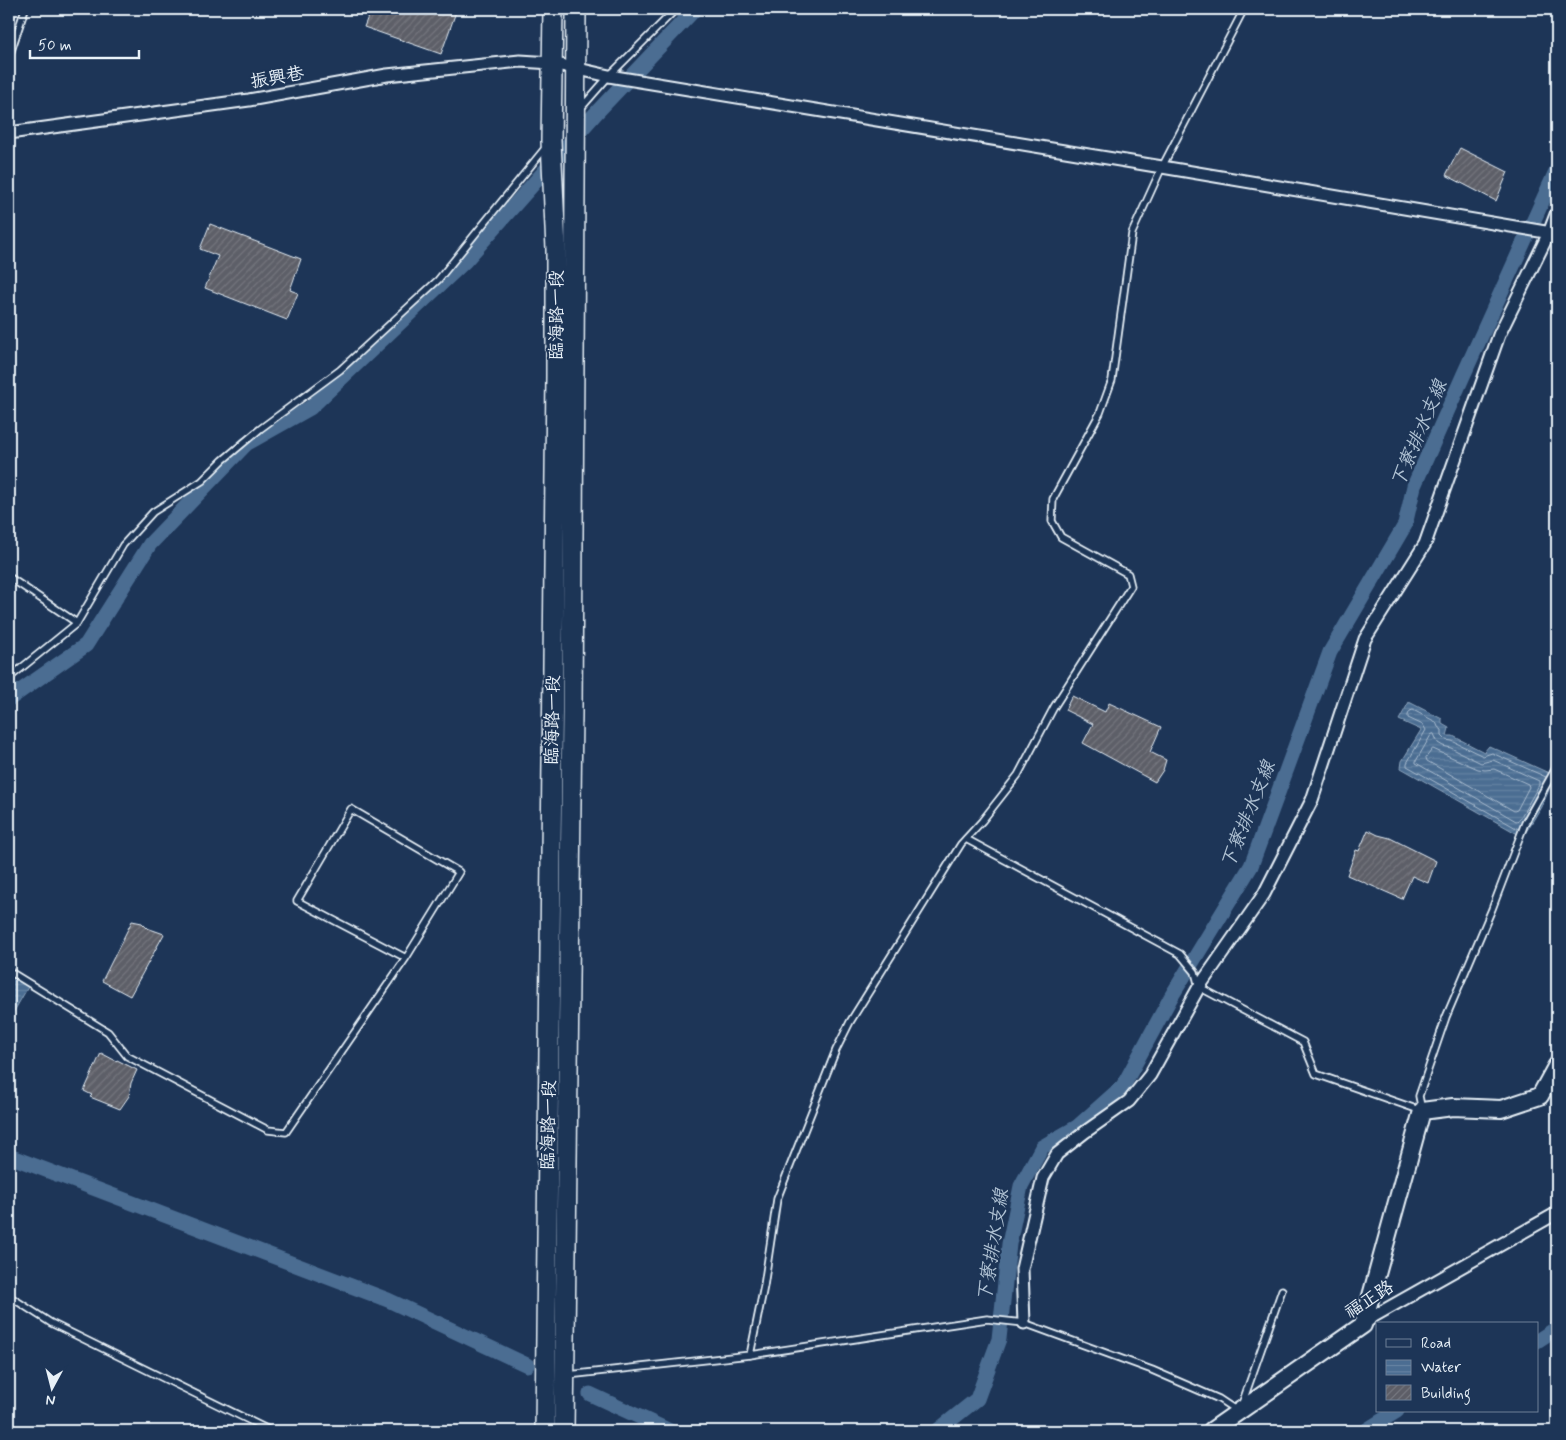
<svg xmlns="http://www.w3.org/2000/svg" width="1566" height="1440" font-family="Mynerve,'LXGW WenKai TC',sans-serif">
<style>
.water{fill:url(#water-rules);stroke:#8aa2bb}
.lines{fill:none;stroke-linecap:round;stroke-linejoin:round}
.shore{stroke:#a9bccf;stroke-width:1}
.canal{stroke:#4b6d92;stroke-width:15}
.building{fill:url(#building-hatch);stroke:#e8f1f8}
.lane-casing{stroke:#e8f1f8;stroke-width:9}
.street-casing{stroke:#e8f1f8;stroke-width:15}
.secondary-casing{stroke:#e8f1f8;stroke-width:20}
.primary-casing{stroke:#e8f1f8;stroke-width:22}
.lane{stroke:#1d3557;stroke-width:5.5}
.street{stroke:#1d3557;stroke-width:11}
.secondary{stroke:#1d3557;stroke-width:16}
.primary{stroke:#1d3557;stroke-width:19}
.labels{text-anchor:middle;stroke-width:4;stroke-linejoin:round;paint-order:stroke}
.street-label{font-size:18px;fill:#e8f1f8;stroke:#1d3557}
.water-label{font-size:19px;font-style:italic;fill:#b1c3d4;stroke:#1d3557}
</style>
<defs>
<pattern id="water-rules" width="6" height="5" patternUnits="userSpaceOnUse" patternTransform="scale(1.25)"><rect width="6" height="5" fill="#4b6d92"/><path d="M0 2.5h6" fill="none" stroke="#6582a2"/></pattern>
<pattern id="building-hatch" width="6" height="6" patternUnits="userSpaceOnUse" patternTransform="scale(1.25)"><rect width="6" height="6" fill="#5d5e67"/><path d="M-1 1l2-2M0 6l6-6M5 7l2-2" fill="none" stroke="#74767e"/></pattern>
</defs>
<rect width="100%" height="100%" fill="#1d3557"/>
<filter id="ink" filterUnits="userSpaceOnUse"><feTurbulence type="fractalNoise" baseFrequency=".02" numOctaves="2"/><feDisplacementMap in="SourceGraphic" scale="10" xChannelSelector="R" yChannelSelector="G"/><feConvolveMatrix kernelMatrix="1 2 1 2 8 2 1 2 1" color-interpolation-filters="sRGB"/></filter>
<g filter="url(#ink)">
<g class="water">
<path d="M1409,702L1442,719V724L1449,728L1447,736H1453L1484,752L1489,746L1551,774C1555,789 1531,823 1523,837L1401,768L1402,761L1421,730L1399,720Z"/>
<polygon points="9,976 28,987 9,1020"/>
</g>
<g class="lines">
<g class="shore">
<polygon points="1434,734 1438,743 1443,746 1451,748 1481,763 1493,760 1539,781 1539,785 1519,820 1516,821 1416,763 1416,761 1431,735"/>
<polygon points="1433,749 1478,769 1485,770 1494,769 1528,784 1529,787 1517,810 1514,811 1427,761 1426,758"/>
<polyline points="1518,829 1407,766 1407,763 1426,730 1423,725 1408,718 1408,715 1410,711 1413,710 1436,722 1438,727 1442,730 1442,736 1446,740 1452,741 1483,756 1492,753 1546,777"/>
</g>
<g class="canal">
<polyline points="9,699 86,645 150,544 246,444 310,408 465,261 597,112 695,9"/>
<polyline points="9,1156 388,1300 527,1365"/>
<polyline points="1537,1341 1557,1328"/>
<polyline points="590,1394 670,1431"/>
<polyline points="937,1431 977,1399 999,1339 1009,1244 1021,1186 1042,1147 1077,1127 1123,1086 1171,997 1251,866 1330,652 1405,525 1414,486 1463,376 1557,169"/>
<polyline points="1365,1431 1397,1411"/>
</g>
</g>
<g class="building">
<polygon points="371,9 457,9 441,54 364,27"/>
<polygon points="1460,148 1508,172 1496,201 1446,175"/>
<polygon points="210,224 301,259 290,290 298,293 287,320 205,288 218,256 200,249"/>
<polygon points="1072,696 1105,712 1109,703 1161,727 1150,752 1166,760 1163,770 1155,782 1083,743 1093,724 1065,710"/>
<polygon points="1368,830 1378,835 1390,838 1436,861 1428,883 1412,876 1402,899 1347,875 1356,850 1359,851"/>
<polygon points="132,921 142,923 147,928 164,934 130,996 102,981"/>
<polygon points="101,1053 116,1061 117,1060 137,1070 131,1083 129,1096 120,1109 90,1097 92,1095 84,1091"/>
</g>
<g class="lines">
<g class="lane-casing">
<g id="lane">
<polyline points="9,57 25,9"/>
<polyline points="581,108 609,76 676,9"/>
<polyline points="9,577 77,623"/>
<polyline points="9,678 77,623 123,545 153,512 202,481 223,460 260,429 340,370 438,280 546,147"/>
<polyline points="966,839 1180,954 1195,972 1199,987 1303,1042 1316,1074 1422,1111 1419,1096 1446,1017 1492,909 1525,823 1557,766"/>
<polyline points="9,971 108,1032 127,1056 268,1130 286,1132 406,958 459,872 351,809 297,901 406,958"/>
<polyline points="9,1296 51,1323 271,1431"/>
<polyline points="750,1355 764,1286 777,1199 836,1050 850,1022 961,844 982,821 1018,775 1054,707 1131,586 1128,574 1061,537 1052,521 1053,499 1100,413 1112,380 1132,233 1162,167 1244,9"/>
<polyline points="568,1375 750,1355 987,1319 1024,1323 1152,1370 1219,1399 1237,1411"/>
<polyline points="1242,1404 1282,1290"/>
</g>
</g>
<g class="street-casing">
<g id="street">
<polyline points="9,133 249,100 387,75 520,61 552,63 609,76 1162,167 1557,234"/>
<polyline points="1024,1323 1022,1269 1043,1178 1057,1154 1085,1132 1129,1101 1150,1075 1199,987 1264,894 1312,800 1365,639 1425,544 1499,335 1549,233 1557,212"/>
<polyline points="1363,1325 1374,1316 1557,1213"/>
</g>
</g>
<g class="secondary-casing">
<polyline id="secondary" points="1211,1431 1363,1325 1422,1111 1453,1107 1501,1109 1540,1096 1557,1065"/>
</g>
<g class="primary-casing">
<g id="primary">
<polyline points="545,1431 556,376 556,249 551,141 553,9"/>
<polyline points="564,1431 572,712 576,9"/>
</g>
</g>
<use href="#lane" class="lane"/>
<use href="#street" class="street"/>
<use href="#secondary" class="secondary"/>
<use href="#primary" class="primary"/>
</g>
</g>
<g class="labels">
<g class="street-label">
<text transform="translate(277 77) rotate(-10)" y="6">振興巷</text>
<text transform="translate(556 315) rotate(-90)" y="6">臨海路一段</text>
<text transform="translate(552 720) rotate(-89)" y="6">臨海路一段</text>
<text transform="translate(548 1125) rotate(-89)" y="6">臨海路一段</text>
<text transform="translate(1369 1299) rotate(-33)" y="6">福正路</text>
</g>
<g class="water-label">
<text transform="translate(1418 433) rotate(-67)" y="7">下寮排水支線</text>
<text transform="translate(1247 814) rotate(-68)" y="7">下寮排水支線</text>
<text transform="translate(992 1245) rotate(-81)" y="7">下寮排水支線</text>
</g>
</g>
<rect width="1566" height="1440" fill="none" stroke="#1d3557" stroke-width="30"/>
<rect x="15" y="15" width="1536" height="1410" fill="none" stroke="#e8f1f8" stroke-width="2" filter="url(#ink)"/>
<rect x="1376" y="1322" width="162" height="90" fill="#1d3557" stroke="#6e8097"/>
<rect x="1386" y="1339" width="25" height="8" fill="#1d3557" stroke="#6e8097"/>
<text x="1421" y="1348" font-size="15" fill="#e8f1f8">Road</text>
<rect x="1386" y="1360" width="25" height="15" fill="url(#water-rules)" stroke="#6e8097"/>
<text x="1421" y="1372" font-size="15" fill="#e8f1f8">Water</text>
<rect x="1386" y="1385" width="25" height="15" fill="url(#building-hatch)" stroke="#6e8097"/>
<text x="1421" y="1398" font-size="15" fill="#e8f1f8">Building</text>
<g transform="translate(52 1388) rotate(187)" stroke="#1d3557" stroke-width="4" paint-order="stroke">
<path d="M0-4L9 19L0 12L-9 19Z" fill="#e8f1f8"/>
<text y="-8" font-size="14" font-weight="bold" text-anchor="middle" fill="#e8f1f8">N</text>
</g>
<path d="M30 50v8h109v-8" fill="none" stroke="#e8f1f8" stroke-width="2.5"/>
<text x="38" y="50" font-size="15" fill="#e8f1f8" stroke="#1d3557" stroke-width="4" paint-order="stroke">50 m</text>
</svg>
